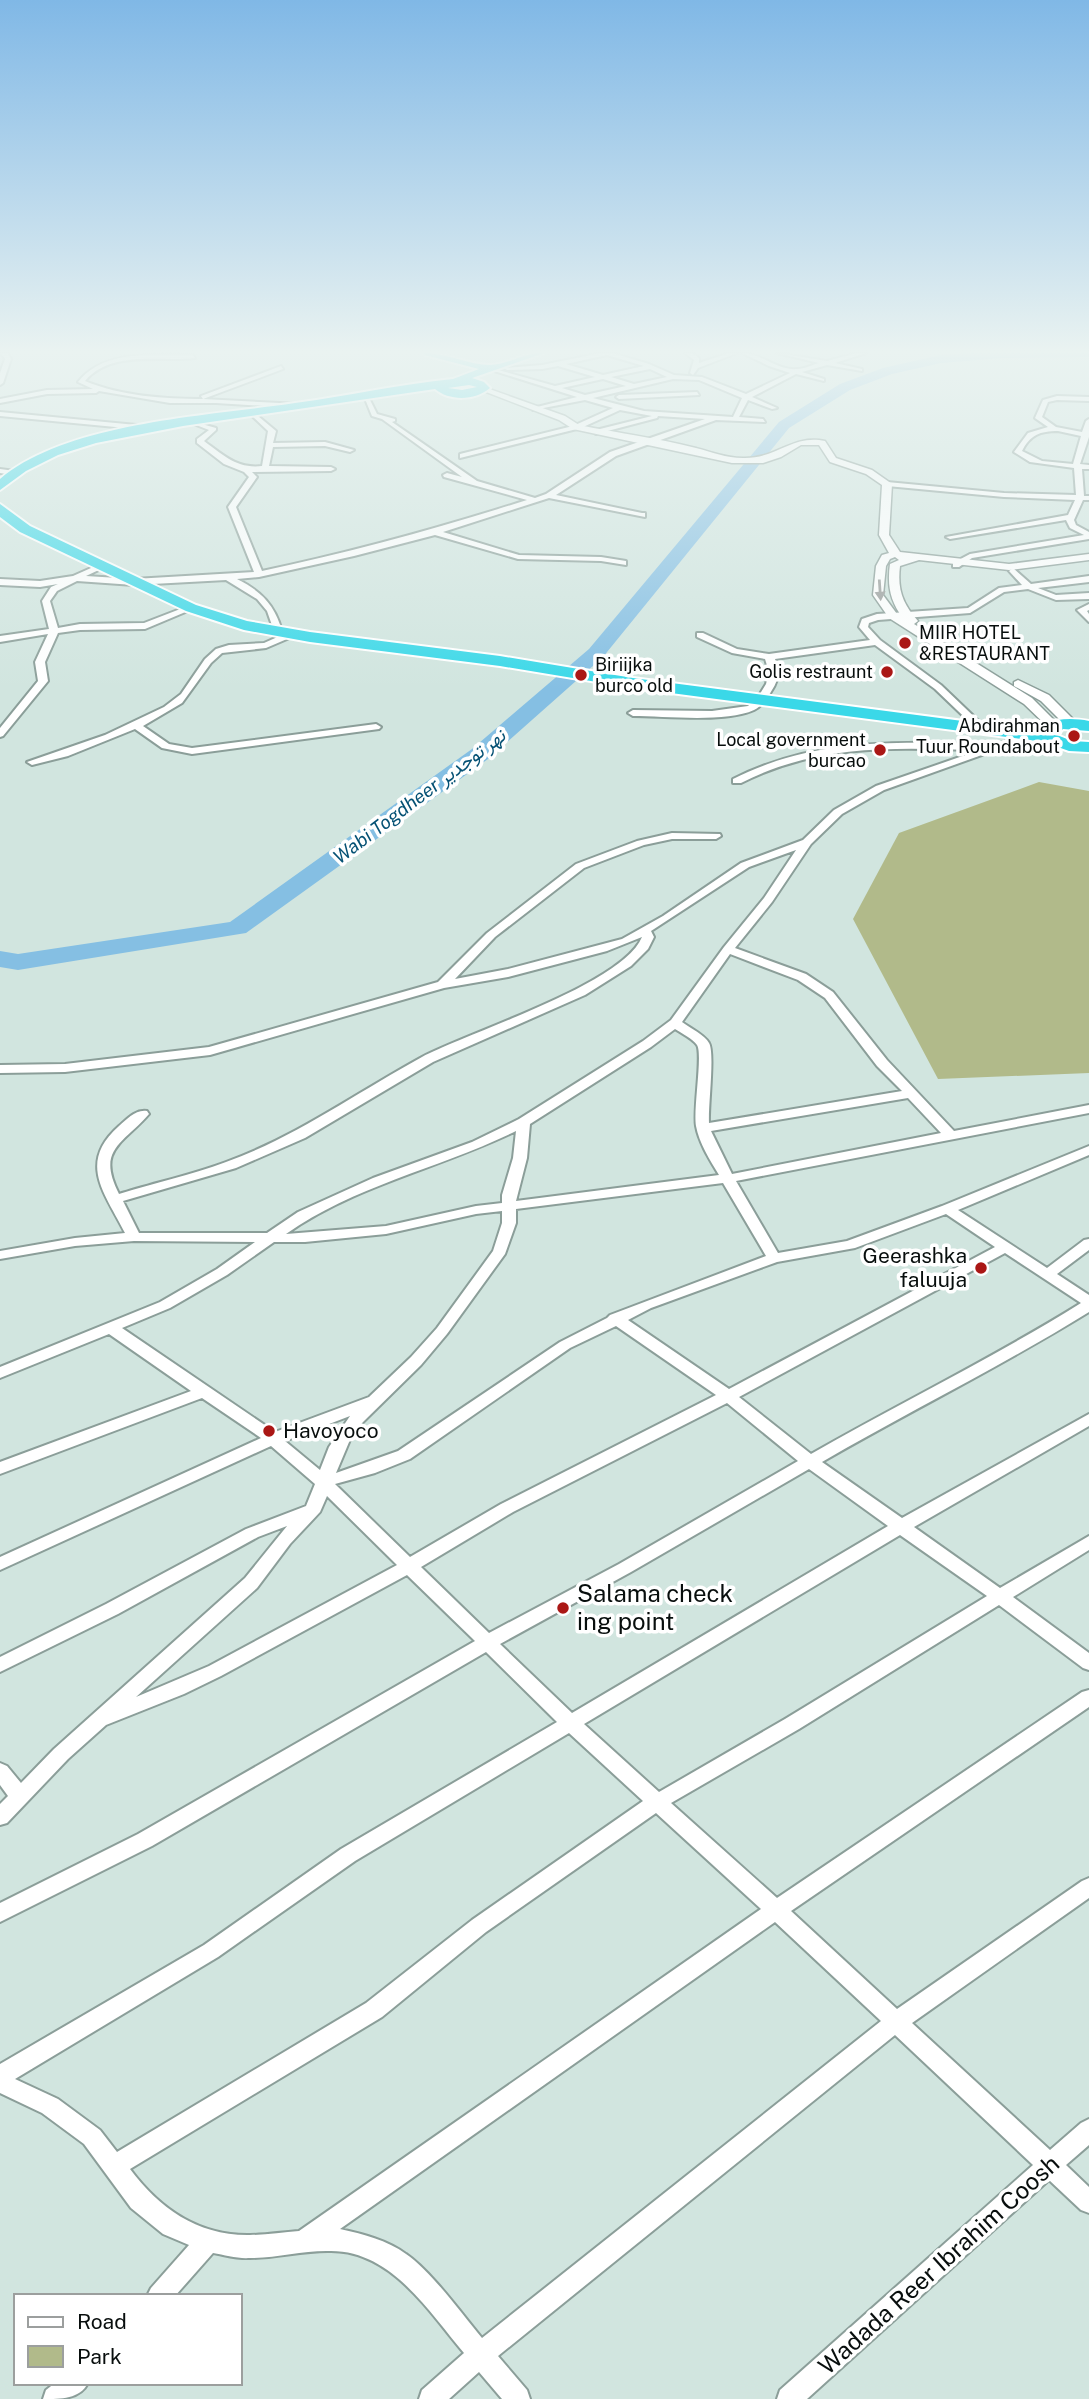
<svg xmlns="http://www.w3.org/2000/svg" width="1089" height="2399" font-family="'Public Sans',Vazirmatn,sans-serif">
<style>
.green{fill:#b1ba8a}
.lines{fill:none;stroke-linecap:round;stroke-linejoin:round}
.river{fill:#85bfe3;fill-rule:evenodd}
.minor-casing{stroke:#8b9e99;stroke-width:4}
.tertiary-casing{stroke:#8b9e99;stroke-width:3}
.trunk-casing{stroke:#fff;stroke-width:4}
.minor{fill:#fff;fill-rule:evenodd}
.tertiary{fill:#fff;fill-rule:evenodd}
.trunk{fill:#3ad8e8;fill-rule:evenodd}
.oneway{fill:#9c9f9e}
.poi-dot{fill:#aa1715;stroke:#fff;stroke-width:2.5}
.labels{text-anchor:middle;stroke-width:7;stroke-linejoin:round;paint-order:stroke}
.far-poi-label{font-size:18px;fill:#080e0d;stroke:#fff;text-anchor:end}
.far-water-label{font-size:19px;font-style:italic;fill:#055174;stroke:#fff}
.poi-label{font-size:21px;fill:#080e0d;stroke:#fff;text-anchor:end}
.near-poi-label{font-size:24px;fill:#080e0d;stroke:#fff;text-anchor:start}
.near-street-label{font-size:24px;fill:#080e0d;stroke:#fff}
</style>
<rect width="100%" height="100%" fill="#d1e5df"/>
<polygon class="green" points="1039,782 1089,791 1089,1073 938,1079 853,919 899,833"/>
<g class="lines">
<polygon class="river" points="969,353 1089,353 1089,357 1002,358 941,363 892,374 850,390 789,428 603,657 488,759 246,933 18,970 0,967 0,951 18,954 230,922 472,749 589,649 779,422 840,384 883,368 941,355"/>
<g class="minor-casing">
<g id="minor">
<polygon points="1,353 7,353 11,359 3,383 0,385 0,373 5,359"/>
<path d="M601,353H612L649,364L674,375L702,377L746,394L790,373L769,366L742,353C761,353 778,371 797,369C804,369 812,365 819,363L777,353L827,361L857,353H866L835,363L862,369V371L827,365L802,372L824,379V381L796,374L752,397L777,408L772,409L748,400L739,417L763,419L765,422L716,420L616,456L556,495L642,513H645V517L549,498L443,532L519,555L601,557L626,561V565L601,561L518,559L435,535L354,556L259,577L237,579C261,591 275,605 282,631L278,634L274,631L267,611L257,599L226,580L134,585L77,581L57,591L50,601L58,628L80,624L144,623L188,606L195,608L145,629L80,630L58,633L45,662L48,681L3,736L0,737V728L38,681L35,662L48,634L0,642V636L49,629L42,601L51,587L58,584L40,587L0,585V579L40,581L73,576L100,564L104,566L103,568L86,576L134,579L254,572L228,507L249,477L244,472L224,464L197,443V439L209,430L191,423V421L216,428V430L204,441C223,455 237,469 262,466L268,431L250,414L252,411L276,431L273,443L325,442L354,450L350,452L325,446L273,447L269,466L331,467L335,469L331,471L252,472L257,477L236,507L262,571C352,552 439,528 527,500L444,477L443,475L447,473L462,477L382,419L372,416L363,394H367L377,414L395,419V421L392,422L477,481L535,498L546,494L610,452L705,419L658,416L657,418L596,434V430L652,416L620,410L581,428L460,458V454L573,426L613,408L585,400L533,410V408L577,397L491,370V368L555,386L595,377L558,366L542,369L507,370L504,368L542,365ZM607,355L644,366L603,375L566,364ZM650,369L667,377L634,384L611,377ZM603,379L626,386L585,395L562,388ZM673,379L699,380L742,398L733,417L644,411L593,398Z"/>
<polygon points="685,353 692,353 699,358 699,363 729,353 737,353 698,368 693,375 690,373 694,360"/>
<path d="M193,355L195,358C160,362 111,350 85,381C121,396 164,399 203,399L201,396L281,366L283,369L203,399L300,404L303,406L300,408L216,403H170L99,391L96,393L47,394L0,403V399L47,390L93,389L78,382C104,349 155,355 193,355Z"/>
<polygon points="697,392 699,395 619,399 616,397 619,395"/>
<path d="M1057,396L1089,397V401L1057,400L1048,402L1042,417L1056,427L1082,432L1086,421L1089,419V437L1080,464L1089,465V469H1082L1084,496H1089V500H1083L1074,520L1076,525L1089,532V539L972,558L959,567H953V563L970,554L1084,535L1070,528L1066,520L950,539L946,537L1068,515L1075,500L1004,497L887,486L883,484L887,482L1004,493L1076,495L1074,468L1030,462L1014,452L1028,433L1048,427L1035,418L1043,400ZM1058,431L1081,436L1073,464L1042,461L1022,451C1030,435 1040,431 1058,431Z"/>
<polygon points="0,412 147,426 151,428 147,430 0,416"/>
<polygon points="0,469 15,471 16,473 12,475 0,473"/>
<path d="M1013,568L1031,584L1089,576V582L1038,588L1056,595L1089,593V599L1056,600L1028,589L1004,592L970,613L878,620L869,623L868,627L880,640L941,685L986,728V732H980L935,689L875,645L775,659C779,670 779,680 772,690C768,697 762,706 754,710C726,723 664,716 633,716L628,713L633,710L712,711L748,706L758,697L766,684L769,672L765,659L732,653L697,637V633H703L737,649L769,654L870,640L859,627L862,619L877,614L968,608L999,588L1022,585L1009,571Z"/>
<polygon points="1089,604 1089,610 1087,611 1089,614 1089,622 1077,610"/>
<polygon points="291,631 295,634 294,636 266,648 222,653 211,663 182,703 143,726 169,744 192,748 376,724 381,727 379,729 192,754 162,748 135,729 68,756 32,765 27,762 105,735 164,707 181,694 205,659 216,649 229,645 264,643"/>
<path d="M1027,734L1035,736L884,790L842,814L811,844L772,902L735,948L806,974L833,992L887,1060L954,1131L1089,1105V1113L736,1181L778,1253L847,1241L942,1206L1089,1146V1155L958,1210L1047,1268L1084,1240L1089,1239V1250L1057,1274L1089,1295V1312C1002,1366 910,1411 822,1462L902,1518L1089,1414V1426L914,1527L1000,1588L1089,1536V1550L1013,1597L1089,1653V1670L1083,1668L999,1605L799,1729L671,1803L777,1898L1082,1692L1089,1690V1707L791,1911L897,2009L1082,1881L1089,1878V1898L912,2023L1050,2150L1081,2123L1089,2119V2145L1066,2165L1089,2187V2213L1081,2210L1049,2180L807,2399H777L780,2390L1033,2165L895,2035L498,2356L527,2390L530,2399H502L479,2372L449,2399H419L422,2390L464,2353C429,2312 392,2251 331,2251C304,2250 277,2258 250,2258C238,2259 225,2255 213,2253L175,2296H147L151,2288L189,2245L163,2234L131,2208L84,2144L42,2113L0,2093V2064L204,1945L341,1849L557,1722L486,1652L152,1846L0,1922V1903L138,1834L475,1641L407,1575L221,1676L184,1694L106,1725L68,1759L7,1823L0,1825V1804L8,1796L0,1785V1763L7,1766L21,1783L54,1749L245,1578L287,1526L258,1537L118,1614L0,1672V1657L106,1604L246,1529L306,1506L315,1484L271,1446L0,1570V1557L261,1438L202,1398L0,1474V1462L191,1391L109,1334L0,1378V1367L160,1302L217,1269L255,1242L134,1241L75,1246L0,1259V1251L75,1238L125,1233C105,1193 77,1163 119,1126C127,1119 136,1109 147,1111L149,1114C123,1144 96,1149 119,1194C154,1183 191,1175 226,1162C296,1137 356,1093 422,1057C469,1032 623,984 642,937L607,951L508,977L444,988L210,1055L65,1072L0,1073V1065L65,1064L209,1047L438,982L487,933L576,864L637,841L672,833L720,834L721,836L716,839H672L644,845L584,868L495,937L455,979L508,969L622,939L663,916L741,863L803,840L834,810L876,786L980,750C894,748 820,743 741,783H733V779C814,738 894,742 982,744L986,748ZM796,850L764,898L724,947L671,1020L643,1041L519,1119L472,1142L373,1178L298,1212L267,1233H139L123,1201L236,1168L305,1138L433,1062L585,995L631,966L648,949L654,937L651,931L749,867ZM730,954L798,980L825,998L877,1066L902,1091L709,1123C708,1106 715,1053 709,1043C705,1035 690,1028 682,1022ZM675,1029C681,1033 693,1039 697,1045C703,1054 693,1109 696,1126C699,1143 710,1160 719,1175L516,1201L527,1158L530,1124L651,1047ZM908,1098L941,1133L732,1174L711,1131ZM516,1131L513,1158L502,1195V1203L476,1206L386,1226L286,1234C355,1185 441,1168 516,1131ZM723,1183L766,1256L610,1315L607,1318L560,1342L398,1451L336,1473L352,1435L363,1422L421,1365L447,1334L505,1254L516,1223V1209ZM502,1211V1223L493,1251L437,1328L411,1357L369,1397L275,1432L122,1328L170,1308L227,1275L274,1242H305L386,1234L476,1214ZM946,1214L995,1247L729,1389L628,1320L651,1308L777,1262L855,1248ZM1005,1253L1081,1303C993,1358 900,1403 811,1454L739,1397ZM616,1326L716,1395L501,1504L410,1557L335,1484L375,1473L410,1459L570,1348ZM727,1403L798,1461L619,1564L489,1633L421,1567L513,1512ZM350,1416L329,1447L320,1470L285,1441ZM809,1469L888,1526L572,1713L500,1644L631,1572ZM327,1496L397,1565L209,1666L136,1697L257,1588L290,1544L320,1512ZM900,1535L987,1596L785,1719L659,1792L584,1724ZM569,1733L643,1801L472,1920L366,2003L117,2152L100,2130L58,2099L15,2079L218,1957L355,1861ZM656,1813L761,1909L299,2231C283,2232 266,2235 250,2235C198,2236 159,2208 130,2169L382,2017L486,1932ZM775,1922L881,2021L482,2338C462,2314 431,2271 406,2254C387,2240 363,2234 340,2229Z"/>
<path d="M55,2383H88C80,2399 61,2399 43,2399L46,2390Z"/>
</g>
</g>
<g class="tertiary-casing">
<g id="tertiary">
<path d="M481,386L565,416L579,425C618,433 657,438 696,448C712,452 726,458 743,458C777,459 792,434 825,441L836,458L872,470L892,484L889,535L900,552L1009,564L1089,554V560L1009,570L919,560L900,566C897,590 903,604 918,621L914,624L1032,698L1060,726L1050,729L1024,704L889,618L873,595L876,566L882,555L889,553L879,535L882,485L866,474L830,462L819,445H801L781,457L763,463H732L573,429L559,420L481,390ZM895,557L899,560L890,564C887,585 890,601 903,618L897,614L883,595L886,566L890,559Z"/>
<polygon points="1018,680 1049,695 1075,721 1075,727 1067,727 1041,701 1014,686 1014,682"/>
</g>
</g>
<g class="trunk-casing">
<g id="trunk">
<path d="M424,353C447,353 469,365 490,365C508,365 524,352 544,353L472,378L484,382L490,388C475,401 449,401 435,389L183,426L96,443L58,455L26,471L0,490V479C67,422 209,416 295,403C348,396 400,384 453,379L479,369L425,355ZM469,385L477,387L462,390L448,388Z"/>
<path d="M0,504L30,526L196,605L247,621L310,632L500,656L633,678L1040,731L1043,725C1058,718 1073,718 1089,721V731L1063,729L1057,735L1072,741L1089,742V752L1069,751L1044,742L633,688L500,666L310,642L244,630L186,611L20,532L0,517Z"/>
</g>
</g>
<use href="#minor" class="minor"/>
<use href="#tertiary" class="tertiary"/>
<use href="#trunk" class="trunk"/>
</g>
<defs><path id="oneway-solid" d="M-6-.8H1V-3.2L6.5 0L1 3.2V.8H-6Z" transform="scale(1.75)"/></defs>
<use class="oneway" href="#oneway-solid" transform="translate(880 590) rotate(86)"/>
<linearGradient id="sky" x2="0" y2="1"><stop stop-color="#80b8e6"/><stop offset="0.51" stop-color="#eaf3f1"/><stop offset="1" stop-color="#eaf3f1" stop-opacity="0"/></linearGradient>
<rect width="1089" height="689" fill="url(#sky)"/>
<g class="poi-dot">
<circle cx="905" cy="643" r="7"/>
<circle cx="887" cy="672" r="7"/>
<circle cx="581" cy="675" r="7"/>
<circle cx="1074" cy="736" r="7"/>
<circle cx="880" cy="750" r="7"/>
<circle cx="981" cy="1268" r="7"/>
<circle cx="269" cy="1431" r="7"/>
<circle cx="563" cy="1608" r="7"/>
</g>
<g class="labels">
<g class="far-poi-label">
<text x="919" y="639" text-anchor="start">MIIR HOTEL<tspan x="919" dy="21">&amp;RESTAURANT</tspan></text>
<text x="595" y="671" text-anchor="start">Biriijka<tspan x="595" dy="21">burco old</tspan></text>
<text x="873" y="678">Golis restraunt</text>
<text x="1060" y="732">Abdirahman<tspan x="1060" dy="21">Tuur Roundabout</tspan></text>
<text x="866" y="746">Local government<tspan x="866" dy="21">burcao</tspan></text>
</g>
<g class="far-water-label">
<text transform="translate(419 796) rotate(-37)" y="7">Wabi Togdheer نهر توجدير</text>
</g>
<g class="poi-label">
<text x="967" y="1263">Geerashka<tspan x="967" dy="24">faluuja</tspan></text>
<text x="283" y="1438" text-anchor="start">Havoyoco</text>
</g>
<g class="near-poi-label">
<text x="577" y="1602">Salama check<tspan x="577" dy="28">ing point</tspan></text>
</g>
<g class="near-street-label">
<text transform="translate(939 2265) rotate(-42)" y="8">Wadada Reer Ibrahim Coosh</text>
</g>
</g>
<rect x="14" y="2294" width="228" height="91" fill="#ffffff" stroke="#9c9f9e" stroke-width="2"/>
<rect x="28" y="2317" width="35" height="10" fill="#ffffff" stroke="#9c9f9e" stroke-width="2"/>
<text x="77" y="2329" font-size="21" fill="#080e0d">Road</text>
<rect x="28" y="2346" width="35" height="21" fill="#b1ba8a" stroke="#9c9f9e" stroke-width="2"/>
<text x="77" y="2364" font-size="21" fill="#080e0d">Park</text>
</svg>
